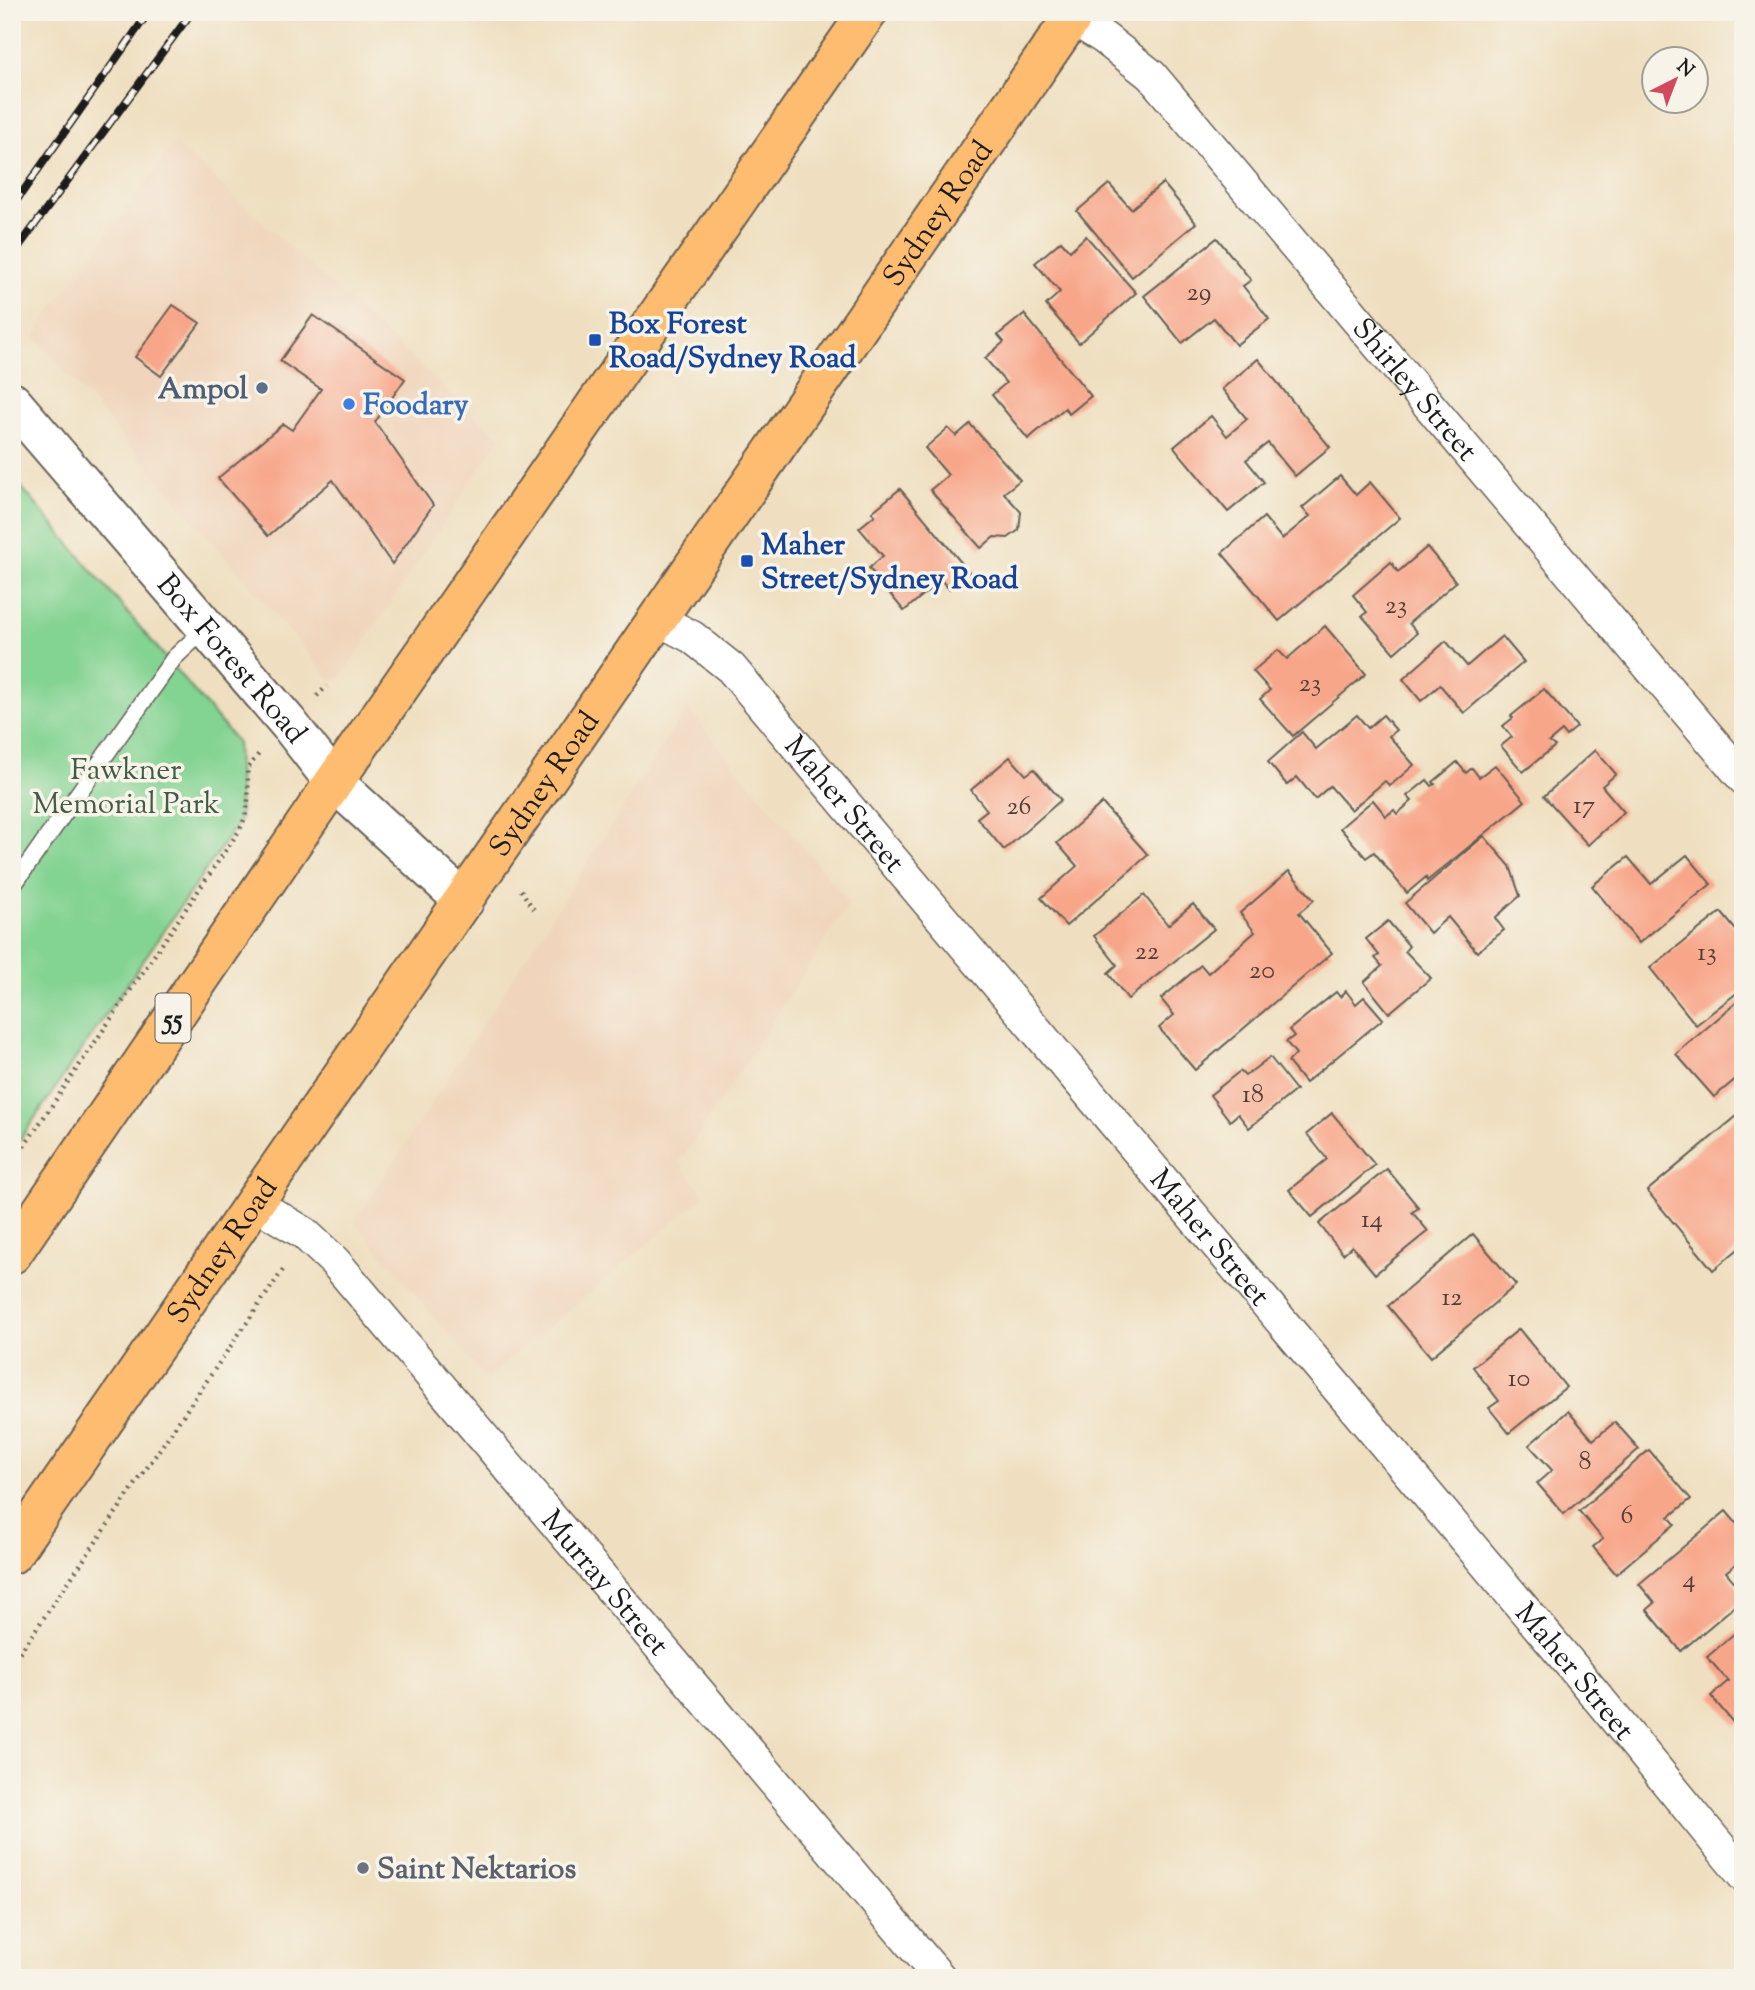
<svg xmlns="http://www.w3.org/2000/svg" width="1755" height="1990" font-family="'Sorts Mill Goudy',serif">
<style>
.built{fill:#f0d5bc}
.green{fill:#83d392;stroke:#507857;stroke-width:2}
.building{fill:#f8a689}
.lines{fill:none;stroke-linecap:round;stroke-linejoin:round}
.service-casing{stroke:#666055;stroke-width:19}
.minor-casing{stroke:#666055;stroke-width:35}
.tertiary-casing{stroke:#666055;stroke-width:42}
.trunk-casing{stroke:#666055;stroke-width:42}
.path{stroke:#666055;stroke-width:4.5;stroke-dasharray:2 5;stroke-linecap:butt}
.service{stroke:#fff;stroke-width:16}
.minor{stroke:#fff;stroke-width:32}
.tertiary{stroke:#fff;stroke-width:38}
.trunk{stroke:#febc70;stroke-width:38}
.rail-casing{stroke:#1c1c1c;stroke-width:8}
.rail{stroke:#f7f3e8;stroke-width:5;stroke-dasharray:16;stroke-linecap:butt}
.transit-dot{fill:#1a4fb4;stroke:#f7f3e8;stroke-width:2.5}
.service-dot{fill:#5c6f8a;stroke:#f7f3e8;stroke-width:2.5}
.shop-dot{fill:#3f7fe0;stroke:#f7f3e8;stroke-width:2.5}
.worship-dot{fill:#6b7280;stroke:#f7f3e8;stroke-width:2.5}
.labels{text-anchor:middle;stroke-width:7;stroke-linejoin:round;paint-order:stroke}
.number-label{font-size:26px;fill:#533e37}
.shield{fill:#f7f3e8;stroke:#5e5c59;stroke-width:2}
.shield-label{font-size:28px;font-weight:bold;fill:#1c1c1c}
.street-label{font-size:30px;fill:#1c1c1c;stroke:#f7f3e8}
.transit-label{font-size:30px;font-weight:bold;fill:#164399;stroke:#f7f3e8;text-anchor:start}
.service-label{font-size:30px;font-weight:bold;fill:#4e5e75;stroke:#f7f3e8;text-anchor:end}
.shop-label{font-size:30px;font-weight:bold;fill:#366cbe;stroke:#f7f3e8;text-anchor:start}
.park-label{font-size:30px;fill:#405c45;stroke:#f7f3e8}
.worship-label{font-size:30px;font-weight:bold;fill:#5b616d;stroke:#f7f3e8;text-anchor:start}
</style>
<rect width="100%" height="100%" fill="#f7f3e8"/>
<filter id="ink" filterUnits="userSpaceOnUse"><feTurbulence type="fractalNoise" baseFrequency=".0143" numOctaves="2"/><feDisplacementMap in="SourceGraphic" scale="14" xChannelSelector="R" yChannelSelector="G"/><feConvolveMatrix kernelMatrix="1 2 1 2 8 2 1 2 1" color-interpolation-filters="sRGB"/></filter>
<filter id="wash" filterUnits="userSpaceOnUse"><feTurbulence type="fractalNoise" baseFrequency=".00686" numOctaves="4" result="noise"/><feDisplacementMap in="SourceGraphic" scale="28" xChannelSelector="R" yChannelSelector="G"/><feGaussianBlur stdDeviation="1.57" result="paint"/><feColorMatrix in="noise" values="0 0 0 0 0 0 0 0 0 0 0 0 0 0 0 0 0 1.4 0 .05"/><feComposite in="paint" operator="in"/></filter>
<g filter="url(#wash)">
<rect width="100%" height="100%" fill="#efdfc0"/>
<g class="built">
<polygon points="175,143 500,438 341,677 332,681 36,337 44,320"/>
<polygon points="687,708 850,903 679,1163 705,1196 486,1379 355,1222"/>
</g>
<polygon class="green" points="12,476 237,742 240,820 12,1151"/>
<g id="blocks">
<g class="building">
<polygon points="1163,183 1196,223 1132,277 1077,211 1109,184 1131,209"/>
<polygon points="1086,236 1136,293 1079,343 1046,305 1060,292 1035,263 1061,241 1070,251"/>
<polygon points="1217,238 1251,280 1243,286 1269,319 1236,345 1214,318 1182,343 1144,296"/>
<polygon points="173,305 200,323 161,376 135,357"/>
<polygon points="1024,314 1091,396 1069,414 1065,408 1028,439 992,395 1006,383 985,358 1004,342 998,335"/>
<polygon points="313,315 405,379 375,422 433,505 392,564 333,480 268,536 218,478 283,424 292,430 321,389 280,361"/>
<polygon points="1258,359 1330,447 1295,476 1268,443 1246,460 1264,482 1228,512 1174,447 1211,416 1227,436 1247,419 1222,389"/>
<polygon points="970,424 1020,480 1004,493 1021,512 1019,530 1008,538 994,537 981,548 930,490 948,475 925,448 948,428 956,436"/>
<polygon points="1340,476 1356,495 1370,482 1400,518 1279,621 1222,553 1264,517 1282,539 1310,516 1302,508"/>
<polygon points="900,489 969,572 949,589 941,580 904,611 869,568 883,556 859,528 875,515 872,512"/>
<polygon points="1427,547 1456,582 1409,623 1417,633 1394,653 1362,616 1367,612 1353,595 1391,562 1398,572"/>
<polygon points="1325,626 1366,674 1293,736 1260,699 1270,690 1253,671 1278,650 1287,659"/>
<polygon points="1502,636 1524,662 1464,713 1440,685 1421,701 1403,679 1446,641 1467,666"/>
<polygon points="1544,689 1577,727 1566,736 1562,731 1549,742 1555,746 1523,772 1501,746 1512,737 1503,726 1513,718 1511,716"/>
<polygon points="1357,715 1368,728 1383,715 1396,730 1389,736 1414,765 1390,786 1385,781 1351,810 1330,786 1315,799 1297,777 1287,785 1268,762 1302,732 1316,749"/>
<polygon points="1595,750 1616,774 1602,786 1624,812 1588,845 1544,796"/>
<polygon points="1010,757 1026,775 1034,769 1061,800 1004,850 977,818 987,810 971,790"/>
<polygon points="1457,762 1466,773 1472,768 1479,777 1495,765 1525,801 1427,881 1426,877 1407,893 1374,852 1366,858 1340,828 1373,800 1386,816 1394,810 1397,814 1412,801 1407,796 1427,780 1432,786 1435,784 1433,782"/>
<polygon points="1102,803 1148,855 1066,926 1041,898 1077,866 1057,843"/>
<polygon points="1484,836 1510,866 1520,896 1495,918 1504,930 1477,952 1448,917 1430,933 1405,903"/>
<polygon points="1687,855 1711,884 1639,943 1592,886 1628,857 1651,884"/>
<polygon points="1289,871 1314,900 1299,913 1332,953 1195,1070 1159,1028 1174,1015 1161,999 1201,965 1208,973 1255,932 1240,913"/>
<polygon points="1144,895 1168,925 1193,904 1214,929 1128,999 1108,973 1117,965 1094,936"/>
<polygon points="1721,912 1739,934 1743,931 1743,988 1696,1025 1650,968"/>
<polygon points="1388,921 1409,946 1405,951 1431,978 1389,1013 1364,982 1382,966 1375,958 1379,955 1366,939"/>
<polygon points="1346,991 1356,1004 1364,997 1383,1019 1305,1083 1288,1062 1296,1054 1286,1042 1294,1036 1289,1030 1336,992 1340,997"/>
<polygon points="1743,997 1743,1073 1714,1097 1676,1054"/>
<polygon points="1270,1057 1296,1090 1249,1128 1238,1114 1230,1121 1210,1095 1240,1071 1245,1076"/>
<polygon points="1743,1111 1743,1245 1713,1270 1647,1191"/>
<polygon points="1332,1113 1375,1165 1312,1217 1289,1190 1327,1159 1307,1134"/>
<polygon points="1387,1169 1419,1208 1412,1212 1428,1231 1375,1274 1352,1246 1343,1254 1319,1224"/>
<polygon points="1473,1234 1516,1285 1431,1357 1388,1306"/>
<polygon points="1519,1329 1566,1387 1509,1433 1489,1408 1499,1401 1473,1367"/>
<polygon points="1568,1411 1593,1440 1615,1422 1639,1449 1564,1514 1537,1483 1552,1470 1529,1445"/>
<polygon points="1649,1450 1691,1499 1669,1517 1675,1524 1616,1574 1593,1547 1603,1539 1579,1511"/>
<polygon points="1726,1511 1743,1531 1743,1558 1726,1572 1743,1592 1743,1599 1681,1651 1647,1610 1655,1603 1639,1584"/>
<polygon points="1743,1626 1743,1720 1736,1726 1711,1696 1728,1681 1707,1657"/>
</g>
</g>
</g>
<g filter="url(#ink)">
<use href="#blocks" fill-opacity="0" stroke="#666055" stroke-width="2"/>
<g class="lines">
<g class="service-casing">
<polyline id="service" points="12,887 174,658 206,628"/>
</g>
<g class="minor-casing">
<g id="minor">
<path id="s1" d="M1072,18L1104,38L1151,75L1743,778"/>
<path id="s2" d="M659,620L692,637L731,668L1571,1665L1743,1875"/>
<path id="s3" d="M254,1203L304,1233L335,1262L940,1978"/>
</g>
</g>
<g class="tertiary-casing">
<g id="tertiary">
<path id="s4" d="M12,402L289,724L334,782L464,901"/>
</g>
</g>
<g class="trunk-casing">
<g id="trunk">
<polyline points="12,1254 334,782 868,12"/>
<path id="s5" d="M12,1554L1076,12"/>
</g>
</g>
<g class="path">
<polyline points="317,696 327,686"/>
<polyline points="521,890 534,910"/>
<path d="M12,1164L239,831C250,811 249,791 247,769L261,751"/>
<polyline points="12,1664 285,1267"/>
</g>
<use href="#service" class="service"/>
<use href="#minor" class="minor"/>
<use href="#tertiary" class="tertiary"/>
<use href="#trunk" class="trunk"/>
<g class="rail-casing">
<g id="rail">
<polyline points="12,207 149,12"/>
<polyline points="12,256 192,12"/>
</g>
</g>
<use href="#rail" class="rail"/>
</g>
</g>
<g class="transit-dot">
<rect x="588" y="333" width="14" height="14" rx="3.5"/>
<rect x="740" y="554" width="14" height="14" rx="3.5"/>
</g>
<circle class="service-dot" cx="262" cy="388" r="7"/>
<circle class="shop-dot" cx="349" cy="404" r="7"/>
<circle class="worship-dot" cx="363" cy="1868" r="7"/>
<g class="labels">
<g class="number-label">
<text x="1199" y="300">29</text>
<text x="1396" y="613">23</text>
<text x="1310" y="691">23</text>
<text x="1584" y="813">17</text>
<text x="1019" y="814">26</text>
<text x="1147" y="959">22</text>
<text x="1707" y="960">13</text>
<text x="1262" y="978">20</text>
<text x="1253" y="1102">18</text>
<text x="1372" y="1227">14</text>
<text x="1452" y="1305">12</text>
<text x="1519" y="1386">10</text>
<text x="1585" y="1469">8</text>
<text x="1627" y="1523">6</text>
<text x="1689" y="1587">4</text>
</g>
<rect class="shield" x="155.5" y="993.5" width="35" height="49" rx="5"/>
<g class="shield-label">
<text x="173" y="1028">55</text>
</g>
<g class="street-label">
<text dy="10" stroke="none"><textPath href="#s5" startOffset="1629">Sydney Road</textPath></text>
<text dy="10" stroke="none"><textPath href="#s1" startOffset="508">Shirley Street</textPath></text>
<text dy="10" stroke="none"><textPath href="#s4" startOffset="338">Box Forest Road</textPath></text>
<text dy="10" stroke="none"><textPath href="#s5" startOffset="936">Sydney Road</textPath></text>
<text dy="10" stroke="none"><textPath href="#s2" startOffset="264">Maher Street</textPath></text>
<text dy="10" stroke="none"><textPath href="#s2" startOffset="831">Maher Street</textPath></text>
<text dy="10" stroke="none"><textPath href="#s5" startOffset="369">Sydney Road</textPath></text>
<text dy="10" stroke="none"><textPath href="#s3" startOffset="520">Murray Street</textPath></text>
<text dy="10" stroke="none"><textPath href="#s2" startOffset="1398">Maher Street</textPath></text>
</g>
<g class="transit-label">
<text x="609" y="333">Box Forest<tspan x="609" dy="34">Road/Sydney Road</tspan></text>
<text x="761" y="554">Maher<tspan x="761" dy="34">Street/Sydney Road</tspan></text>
</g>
<g class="service-label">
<text x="248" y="398">Ampol</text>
</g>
<g class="shop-label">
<text x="363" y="414">Foodary</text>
</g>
<g class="park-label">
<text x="126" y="779">Fawkner<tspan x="126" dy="34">Memorial Park</tspan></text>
</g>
<g class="worship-label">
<text x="377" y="1878">Saint Nektarios</text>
</g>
</g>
<rect width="1755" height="1990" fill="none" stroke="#f7f3e8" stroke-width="42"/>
<g transform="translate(1675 80) rotate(42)"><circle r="33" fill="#f7f3e8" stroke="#9f9d96" stroke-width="2"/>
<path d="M0-5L12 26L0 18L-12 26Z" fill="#d1495b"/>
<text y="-10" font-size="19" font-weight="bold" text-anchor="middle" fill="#1c1c1c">N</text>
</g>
</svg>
